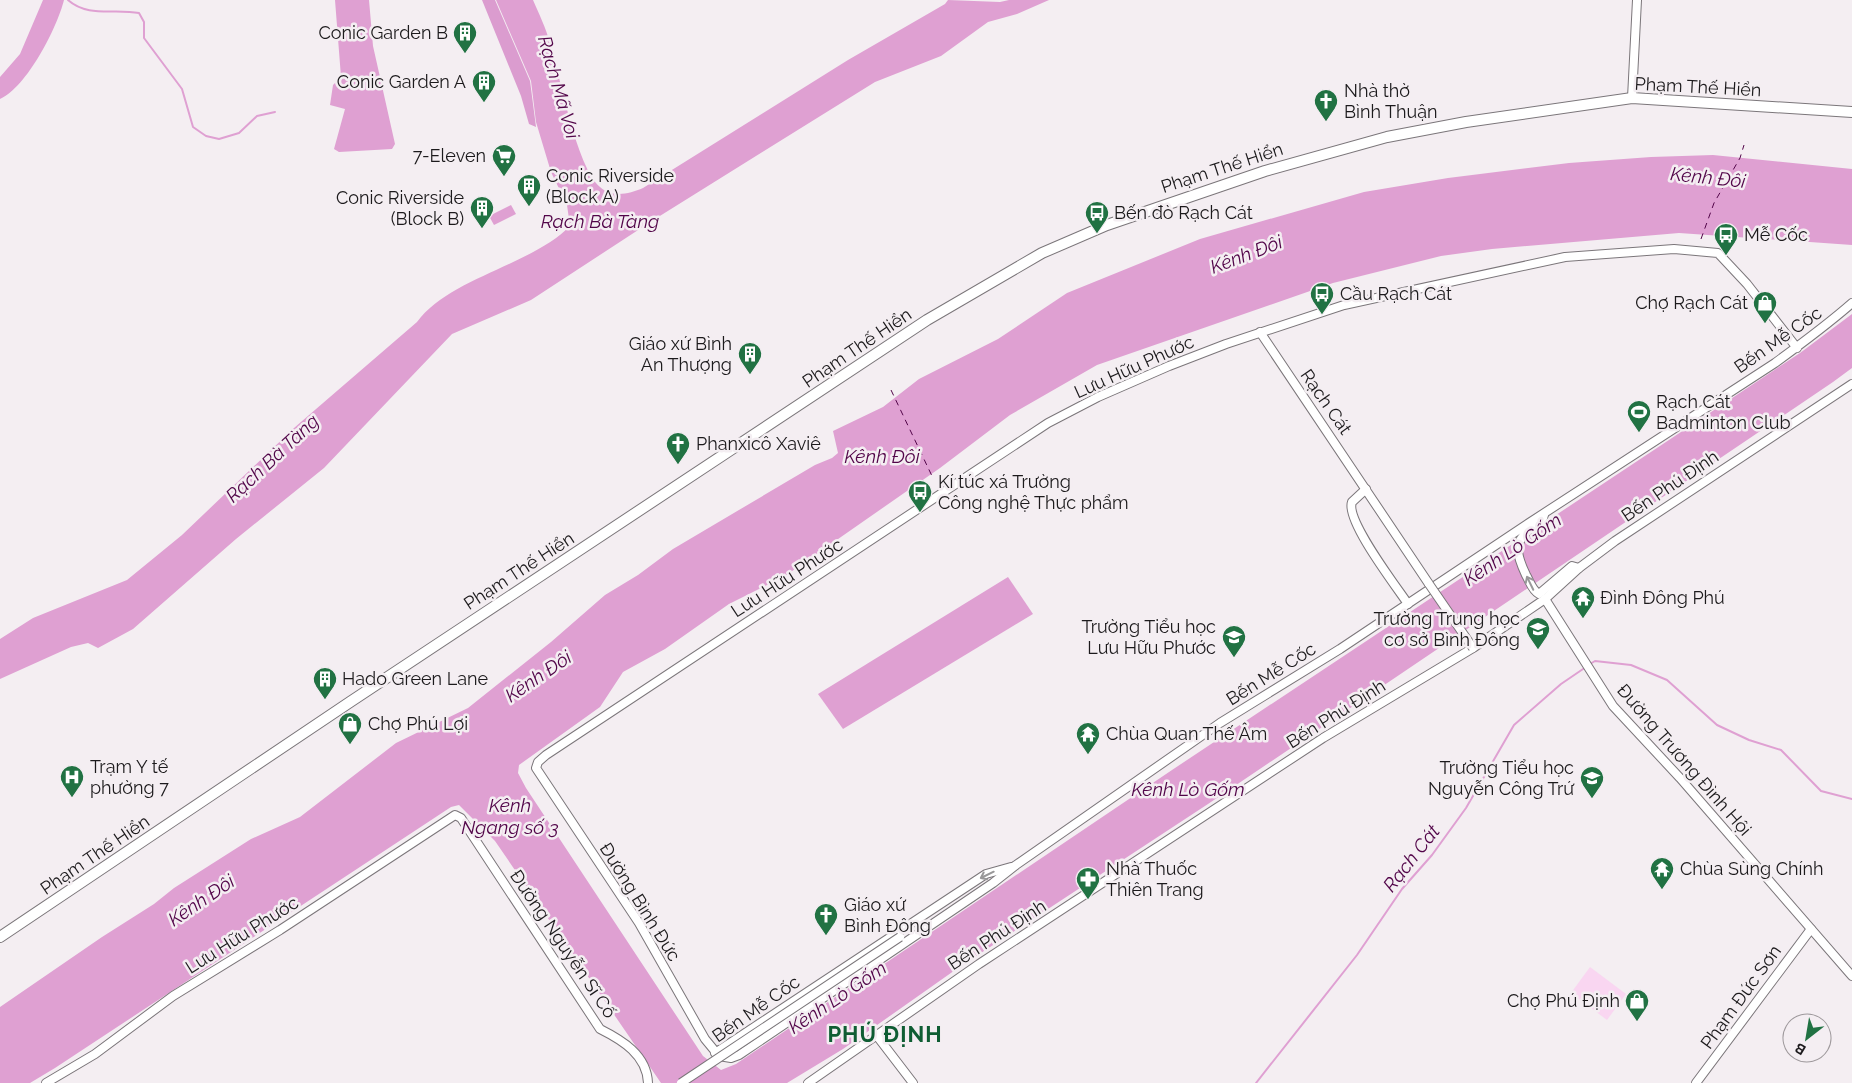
<svg xmlns="http://www.w3.org/2000/svg" width="1852" height="1083" font-family="Raleway,sans-serif">
<style>
.green{fill:#f9d6f1}
.forest{fill:#db9ccf}
.water{fill:#dfa0d2}
.lines{fill:none;stroke-linecap:round;stroke-linejoin:round}
.stream{stroke:#dfa0d2;stroke-width:2}
.ferry{stroke:#520549;stroke-width:1;stroke-dasharray:6 5;stroke-linecap:butt}
.minor-casing{stroke:#7b767a;stroke-width:10}
.major-casing{stroke:#7b767a;stroke-width:12}
.minor{stroke:#fff;stroke-width:8}
.major{stroke:#fff;stroke-width:10}
.minor-bridge-casing{stroke:#7b767a;stroke-width:10;stroke-linecap:butt}
.minor-bridge{stroke:#fff;stroke-width:8}
.oneway{stroke:#999899}
.labels{text-anchor:middle;stroke-width:5;stroke-linejoin:round;paint-order:stroke}
.poi-label{font-size:18px;fill:#1c1a1c;stroke:#f4eef2;text-anchor:start}
.street-label{font-size:18px;fill:#1c1a1c;stroke:#f4eef2}
.water-label{font-size:19px;font-style:italic;fill:#520549;stroke:#f4eef2}
.district-label{font-size:22px;font-weight:bold;letter-spacing:1px;fill:#0f5d33;stroke:#f4eef2}
</style>
<rect width="100%" height="100%" fill="#f4eef2"/>
<polygon class="green" points="1590,967 1626,994 1607,1020 1571,993"/>
<polygon class="forest" points="482,0 495,0 530,81 536,127 529,124 521,96"/>
<g class="water">
<path d="M43,0H64C57,28 27,87 0,99V77L20,54Z"/>
<polygon points="335,0 369,0 373,46 395,144 392,149 339,152 334,149 345,109 330,105 333,85 341,77"/>
<path d="M496,0H533C539,14 546,28 550,43C560,75 576,166 600,187C612,198 629,194 643,188L848,60L945,4L948,0L1000,2L1009,0H1049L1017,14L988,22L941,56L875,82L655,219L531,300L452,334L324,468L236,539L133,629L98,648L88,643L71,647L0,679V639L33,618L127,580L182,535L294,428L417,322C449,278 532,265 570,226L567,205L551,172L536,122L531,81Z"/>
<polygon points="1713,155 1852,169 1852,245 1679,233 1492,249 1441,256 1333,283 1097,365 1010,415 940,468 785,576 729,604 665,649 623,672 600,707 519,765 518,773 526,788 703,1056 721,1070 736,1064 1172,770 1800,353 1852,314 1852,368 1833,382 1208,804 958,968 843,1049 787,1083 661,1083 495,841 459,805 451,807 55,1068 30,1083 0,1083 0,1007 102,937 154,904 174,888 251,839 300,817 396,743 468,708 551,642 605,595 638,575 673,549 815,465 832,458 838,453 833,431 883,407 919,379 998,339 1067,293 1200,239 1364,192 1448,178 1569,163 1651,157"/>
<polygon points="511,205 516,214 494,225 489,216"/>
<polygon points="1008,577 1033,614 843,729 818,694"/>
</g>
<g class="lines">
<g class="stream">
<path d="M68,0C88,18 115,8 139,13L144,22V38L182,89L193,127L206,136L219,139L239,133L257,116L275,112"/>
<polyline points="1590,664 1595,661 1631,665 1667,680 1717,725 1749,740 1781,750 1821,791 1852,799"/>
<polyline points="1256,1083 1357,955 1402,889 1432,855 1466,808 1514,725 1561,684 1586,667"/>
</g>
<g class="ferry">
<polyline points="1701,239 1714,203 1740,158 1744,145"/>
<polyline points="891,390 932,476"/>
</g>
<g class="minor-casing">
<g id="minor">
<polyline points="1632,98 1637,0"/>
<polyline points="1260,332 1429,584"/>
<path d="M1797,348L1747,284L1718,253L1674,249L1565,257L1344,305L1226,344L1169,366L1098,397L1048,423L546,755L538,762L536,768L639,923L705,1039L719,1056L731,1058L739,1055L993,883L1016,865L1220,723L1340,649L1529,523L1775,363C1801,344 1827,325 1852,303"/>
<path d="M1366,489L1352,502C1345,520 1396,586 1408,604"/>
<path d="M1544,515C1543,521 1539,523 1534,526C1512,541 1516,554 1526,575C1530,582 1532,590 1539,594L1572,566L1579,568"/>
<polyline points="1545,599 1613,706 1680,778 1852,976"/>
<polyline points="877,1036 913,1083"/>
<polyline points="715,1053 986,874 1011,867"/>
<path d="M46,1083L95,1054L173,996L280,930L455,815L461,818L600,1029C622,1040 647,1055 648,1083"/>
<polyline points="808,1083 979,964 1323,738 1473,648 1545,599 1579,568 1615,541 1852,384"/>
<polyline points="1696,1083 1811,929"/>
</g>
</g>
<g class="major-casing">
<polyline id="major" points="0,937 350,702 927,320 1042,253 1107,225 1265,171 1387,137 1466,122 1632,98 1852,112"/>
</g>
<use href="#minor" class="minor"/>
<use href="#major" class="major"/>
<g class="minor-bridge-casing">
<g id="minor-bridge">
<polyline points="1429,584 1473,648"/>
<polyline points="681,1083 900,937"/>
</g>
</g>
<use href="#minor-bridge" class="minor-bridge"/>
</g>
<defs><path id="oneway-shaft" d="M-6 0H5M1.5-3L5.5 0L1.5 3" fill="none" stroke-width="1.6" stroke-linecap="round" stroke-linejoin="round" transform="scale(1.25)"/></defs>
<g class="oneway">
<use href="#oneway-shaft" transform="translate(1530 583) rotate(-116)"/>
<use href="#oneway-shaft" transform="translate(987 875) rotate(154)"/>
</g>
<defs>
<g id="building-pin" transform="scale(1.25)"><path d="M0 17L-7.5 6A9.5 9.5 0 1 1 7.5 6Z" fill="#217243" stroke="#f4eef2"/><path d="M-4-6H4V6H1V3H-1V6H-4ZM-2.5-4.3h1.7v1.8h-1.7ZM.8-4.3h1.7v1.8H.8ZM-2.5-1h1.7V.8h-1.7ZM.8-1h1.7V.8H.8Z" fill="#fff"/></g>
<g id="church-pin" transform="scale(1.25)"><path d="M0 17L-7.5 6A9.5 9.5 0 1 1 7.5 6Z" fill="#217243" stroke="#f4eef2"/><path d="M-1.2-6h2.4v3.5h3.3v2.4h-3.3V6h-2.4V-.1h-3.3v-2.4h3.3Z" fill="#fff"/></g>
<g id="supermarket-pin" transform="scale(1.25)"><path d="M0 17L-7.5 6A9.5 9.5 0 1 1 7.5 6Z" fill="#217243" stroke="#f4eef2"/><path d="M-6-5.5h2.5l.6 2H6L4.5 2H-2.5L-4.4-4H-6ZM-1.5 3.2a1.3 1.3 0 1 0 .1 0ZM3 3.2a1.3 1.3 0 1 0 .1 0Z" fill="#fff"/></g>
<g id="bus-pin" transform="scale(1.25)"><path d="M0 17L-7.5 6A9.5 9.5 0 1 1 7.5 6Z" fill="#217243" stroke="#f4eef2"/><path d="M-5-6H5V4H4V6H2V4H-2V6H-4V4H-5ZM-3.5-4V0h7V-4ZM-3.5 1.2v1.5H-2V1.2ZM2 1.2v1.5H3.5V1.2Z" fill="#fff"/></g>
<g id="shop-pin" transform="scale(1.25)"><path d="M0 17L-7.5 6A9.5 9.5 0 1 1 7.5 6Z" fill="#217243" stroke="#f4eef2"/><path d="M-5-2.5h2.3a2.7 3.5 0 0 1 5.4 0H5L5.5 6h-11ZM-1.5-2.5h3a1.5 2.3 0 0 0-3 0Z" fill="#fff"/></g>
<g id="stadium-pin" transform="scale(1.25)"><path d="M0 17L-7.5 6A9.5 9.5 0 1 1 7.5 6Z" fill="#217243" stroke="#f4eef2"/><path d="M0-5a6.5 5 0 1 0 0 10a6.5 5 0 1 0 0-10ZM-3.5-1.8h7v3.6h-7Z" fill="#fff"/></g>
<g id="temple-pin" transform="scale(1.25)"><path d="M0 17L-7.5 6A9.5 9.5 0 1 1 7.5 6Z" fill="#217243" stroke="#f4eef2"/><path d="M0-6L5-2H3V0L6.5 2.5H4V6H1.5V3h-3V6H-4V2.5H-6.5L-3 0V-2H-5Z" fill="#fff"/></g>
<g id="school-pin" transform="scale(1.25)"><path d="M0 17L-7.5 6A9.5 9.5 0 1 1 7.5 6Z" fill="#217243" stroke="#f4eef2"/><path d="M0-5L7-2L0 1L-7-2ZM-4 1L0 2.5L4 1V4Q0 6-4 4Z" fill="#fff"/></g>
<g id="hospital-pin" transform="scale(1.25)"><path d="M0 17L-7.5 6A9.5 9.5 0 1 1 7.5 6Z" fill="#217243" stroke="#f4eef2"/><path d="M-5-5h3v3.5h4V-5h3V5h-3V1.5h-4V5h-3Z" fill="#fff"/></g>
<g id="pharmacy-pin" transform="scale(1.25)"><path d="M0 17L-7.5 6A9.5 9.5 0 1 1 7.5 6Z" fill="#217243" stroke="#f4eef2"/><path d="M-2-6h4v4h4v4h-4v4h-4v-4h-4v-4h4Z" fill="#fff"/></g>
</defs>
<g fill-rule="evenodd">
<use href="#building-pin" x="465" y="33"/>
<use href="#building-pin" x="484" y="82"/>
<use href="#church-pin" x="1326" y="101"/>
<use href="#supermarket-pin" x="504" y="156"/>
<use href="#building-pin" x="529" y="186"/>
<use href="#building-pin" x="482" y="208"/>
<use href="#bus-pin" x="1097" y="213"/>
<use href="#bus-pin" x="1726" y="235"/>
<use href="#bus-pin" x="1322" y="294"/>
<use href="#shop-pin" x="1765" y="303"/>
<use href="#building-pin" x="750" y="354"/>
<use href="#stadium-pin" x="1639" y="412"/>
<use href="#church-pin" x="678" y="444"/>
<use href="#bus-pin" x="920" y="492"/>
<use href="#temple-pin" x="1583" y="598"/>
<use href="#school-pin" x="1538" y="629"/>
<use href="#school-pin" x="1234" y="637"/>
<use href="#building-pin" x="325" y="679"/>
<use href="#shop-pin" x="350" y="724"/>
<use href="#temple-pin" x="1088" y="734"/>
<use href="#hospital-pin" x="72" y="777"/>
<use href="#school-pin" x="1592" y="778"/>
<use href="#temple-pin" x="1662" y="869"/>
<use href="#pharmacy-pin" x="1088" y="879"/>
<use href="#church-pin" x="826" y="915"/>
<use href="#shop-pin" x="1637" y="1001"/>
</g>
<g class="labels">
<g class="poi-label">
<text x="448" y="39" text-anchor="end">Conic Garden B</text>
<text x="466" y="88" text-anchor="end">Conic Garden A</text>
<text x="1344" y="97">Nhà thờ<tspan x="1344" dy="21">Bình Thuận</tspan></text>
<text x="486" y="162" text-anchor="end">7-Eleven</text>
<text x="546" y="182">Conic Riverside<tspan x="546" dy="21">(Block A)</tspan></text>
<text x="464" y="204" text-anchor="end">Conic Riverside<tspan x="464" dy="21">(Block B)</tspan></text>
<text x="1114" y="219">Bến đò Rạch Cát</text>
<text x="1744" y="241">Mễ Cốc</text>
<text x="1340" y="300">Cầu Rạch Cát</text>
<text x="1748" y="309" text-anchor="end">Chợ Rạch Cát</text>
<text x="732" y="350" text-anchor="end">Giáo xứ Bình<tspan x="732" dy="21">An Thượng</tspan></text>
<text x="1656" y="408">Rạch Cát<tspan x="1656" dy="21">Badminton Club</tspan></text>
<text x="696" y="450">Phanxicô Xaviê</text>
<text x="938" y="488">Kí túc xá Trường<tspan x="938" dy="21">Công nghệ Thực phẩm</tspan></text>
<text x="1600" y="604">Đình Đông Phú</text>
<text x="1520" y="625" text-anchor="end">Trường Trung học<tspan x="1520" dy="21">cơ sở Bình Đông</tspan></text>
<text x="1216" y="633" text-anchor="end">Trường Tiểu học<tspan x="1216" dy="21">Lưu Hữu Phước</tspan></text>
<text x="342" y="685">Hado Green Lane</text>
<text x="368" y="730">Chợ Phú Lợi</text>
<text x="1106" y="740">Chùa Quan Thế Âm</text>
<text x="90" y="773">Trạm Y tế<tspan x="90" dy="21">phường 7</tspan></text>
<text x="1574" y="774" text-anchor="end">Trường Tiểu học<tspan x="1574" dy="21">Nguyễn Công Trứ</tspan></text>
<text x="1106" y="875">Nhà Thuốc<tspan x="1106" dy="21">Thiên Trang</tspan></text>
<text x="1680" y="875">Chùa Sùng Chính</text>
<text x="844" y="911">Giáo xứ<tspan x="844" dy="21">Bình Đông</tspan></text>
<text x="1620" y="1007" text-anchor="end">Chợ Phú Định</text>
</g>
<g class="street-label">
<text transform="translate(1698 87) rotate(3)" y="6">Phạm Thế Hiển</text>
<text transform="translate(1222 168) rotate(-18)" y="6">Phạm Thế Hiển</text>
<text transform="translate(1778 340) rotate(-35)" y="6">Bến Mễ Cốc</text>
<text transform="translate(857 348) rotate(-34)" y="6">Phạm Thế Hiển</text>
<text transform="translate(1134 367) rotate(-24)" y="6">Lưu Hữu Phước</text>
<text transform="translate(1326 402) rotate(55)" y="6">Rạch Cát</text>
<text transform="translate(1670 486) rotate(-34)" y="6">Bến Phú Định</text>
<text transform="translate(519 571) rotate(-33)" y="6">Phạm Thế Hiển</text>
<text transform="translate(787 578) rotate(-33)" y="6">Lưu Hữu Phước</text>
<text transform="translate(1271 674) rotate(-32)" y="6">Bến Mễ Cốc</text>
<text transform="translate(1336 714) rotate(-32)" y="6">Bến Phú Định</text>
<text transform="translate(1684 760) rotate(49)" y="6">Đường Trương Đình Hội</text>
<text transform="translate(95 855) rotate(-34)" y="6">Phạm Thế Hiển</text>
<text transform="translate(640 902) rotate(58)" y="6">Đường Bình Đức</text>
<text transform="translate(242 935) rotate(-32)" y="6">Lưu Hữu Phước</text>
<text transform="translate(997 935) rotate(-33)" y="6">Bến Phú Định</text>
<text transform="translate(563 944) rotate(56)" y="6">Đường Nguyễn Sĩ Cố</text>
<text transform="translate(1741 997) rotate(-54)" y="6">Phạm Đức Sơn</text>
<text transform="translate(756 1009) rotate(-35)" y="6">Bến Mễ Cốc</text>
</g>
<g class="water-label">
<text transform="translate(559 87) rotate(74)" y="7">Rạch Mã Voi</text>
<text transform="translate(1708 177) rotate(6)" y="7">Kênh Đôi</text>
<text x="600" y="228">Rạch Bà Tàng</text>
<text transform="translate(1246 254) rotate(-21)" y="7">Kênh Đôi</text>
<text x="882" y="463">Kênh Đôi</text>
<text transform="translate(272 458) rotate(-43)" y="7">Rạch Bà Tàng</text>
<text transform="translate(1512 549) rotate(-34)" y="7">Kênh Lò Gốm</text>
<text transform="translate(538 676) rotate(-34)" y="7">Kênh Đôi</text>
<text x="1188" y="796">Kênh Lò Gốm</text>
<text x="510" y="812">Kênh<tspan x="510" dy="22">Ngang số 3</tspan></text>
<text transform="translate(1411 858) rotate(-52)" y="7">Rạch Cát</text>
<text transform="translate(201 900) rotate(-34)" y="7">Kênh Đôi</text>
<text transform="translate(837 997) rotate(-34)" y="7">Kênh Lò Gốm</text>
</g>
<g class="district-label">
<text x="885" y="1042">PHÚ ĐỊNH</text>
</g>
</g>
<g transform="translate(1807 1038) rotate(211)"><circle r="24" fill="#f4eef2" stroke="#9e999c"/>
<path d="M0-4L9 19L0 12L-9 19Z" fill="#217243"/>
<text y="-8" font-size="14" font-weight="bold" text-anchor="middle" fill="#1c1a1c">B</text>
</g>
</svg>
